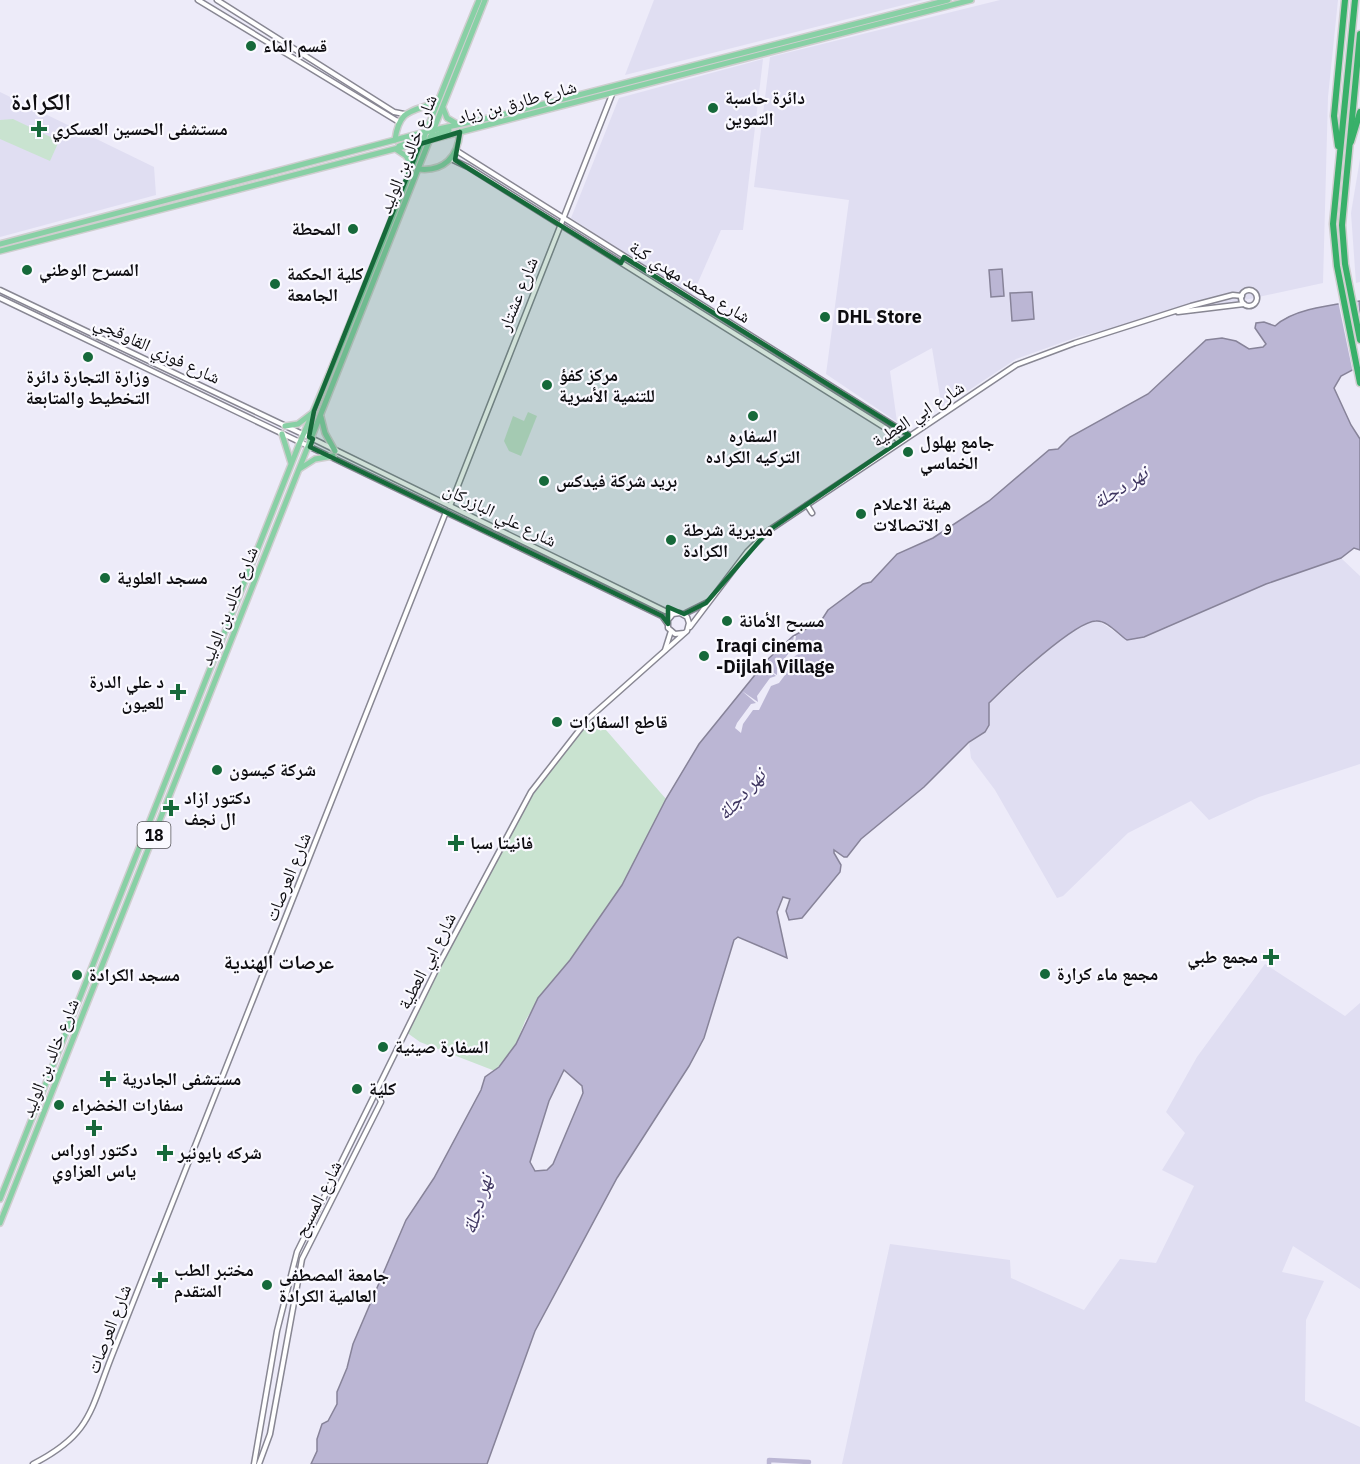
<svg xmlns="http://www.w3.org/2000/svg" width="1360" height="1464" font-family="'IBM Plex Sans','Noto Naskh Arabic',sans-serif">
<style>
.built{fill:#e0def2}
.green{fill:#c9e3d0}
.water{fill:#bbb6d4;stroke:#878399;stroke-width:1.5;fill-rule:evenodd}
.pier{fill:#edebf9}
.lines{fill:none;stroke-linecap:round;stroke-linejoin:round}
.canal{stroke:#bbb6d4;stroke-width:4.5}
.minor-casing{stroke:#888793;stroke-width:7}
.major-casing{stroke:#cfcecf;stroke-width:8}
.highway-casing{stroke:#cfcecf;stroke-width:9}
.minor{stroke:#fff;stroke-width:4}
.major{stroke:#88d0a5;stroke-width:5}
.highway{stroke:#38b069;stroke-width:6}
.marked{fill:#16693a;fill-opacity:0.2;stroke:#16693a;stroke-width:4.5;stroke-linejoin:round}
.poi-dot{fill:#16693a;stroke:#faf9ff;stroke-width:2}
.labels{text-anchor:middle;stroke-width:4.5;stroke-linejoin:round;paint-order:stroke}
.shield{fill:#faf9ff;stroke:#545358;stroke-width:1.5}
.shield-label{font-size:16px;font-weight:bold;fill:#0d0c10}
.poi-label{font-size:18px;font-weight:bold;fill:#0d0c10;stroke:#faf9ff;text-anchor:start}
.street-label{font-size:18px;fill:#0d0c10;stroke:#faf9ff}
.water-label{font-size:20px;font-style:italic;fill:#3e3560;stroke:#faf9ff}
.neighbourhood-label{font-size:20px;font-weight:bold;fill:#0d0c10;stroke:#faf9ff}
.district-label{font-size:24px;font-weight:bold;fill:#0d0c10;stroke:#faf9ff}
</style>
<rect width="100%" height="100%" fill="#edebf9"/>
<g class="built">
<polygon points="654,0 923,0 625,75"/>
<polygon points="1000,0 1338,0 1328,97 1323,283 1080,336 1016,359 942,408 932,348 890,371 897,422 826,374 849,200 754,187 770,57"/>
<polygon points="763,59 743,230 721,230 692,296 571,218 619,98"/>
<polygon points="0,92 154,167 156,195 0,237"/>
<polygon points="1360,159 1360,282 1356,283 1351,213"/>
<polygon points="1341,558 1360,576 1360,764 1259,797 1209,820 1191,801 1128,833 1063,896 1057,898 995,790 971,758 969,742 988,728 989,703 1060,640 1087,622 1099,621 1121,636 1165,628 1266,584"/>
<polygon points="1265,964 1345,1016 1360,1003 1360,1289 1293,1246 1282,1272 1324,1281 1306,1320 1305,1401 1360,1427 1360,1464 842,1464 890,1244 1010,1260 1011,1278 1084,1310 1120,1259 1156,1263 1194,1186 1162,1170 1185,1133 1166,1112 1197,1057"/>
</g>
<g class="green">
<polygon points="13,119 59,141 50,161 0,139 0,120"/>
<polygon points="528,412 537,416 521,456 509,451 504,441 513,416 524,421"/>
<polygon points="593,715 666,799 622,885 570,960 545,989 525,1021 516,1044 495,1071 420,1042 406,1032 439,964 513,827 552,764"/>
</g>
<g class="water">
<polygon points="1002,269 1004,296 991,297 989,270"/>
<polygon points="1032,292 1034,319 1012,321 1010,293"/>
<path d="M1360,301V366L1341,376L1334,388L1351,425L1360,439V550L1354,548L1341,558L1266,584L1144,637L1127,640C1118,634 1107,620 1096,621C1075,621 1006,686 989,703V725L985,732L969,742L924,787L861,839L847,857H844L834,850V853L841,865L840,872L802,918L789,920L786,911L790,899L783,897L777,912L787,958L738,937L734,940L704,1038L689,1066L617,1178L535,1331L487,1464H311L317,1451V1439L322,1424L328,1421L337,1404V1392L347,1368L353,1344L406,1220L434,1178L481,1090L485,1077L499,1067L516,1044L538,998L570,960L622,885L666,799L699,744L767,660L793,636L821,621L828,610L863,584L871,582L897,554L933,538L989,501L1049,450L1058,449L1070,437L1148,394L1206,340L1222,338L1236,341L1249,349L1263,347L1266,344L1255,328L1256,323L1264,322L1275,326C1294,308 1333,305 1360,301ZM564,1070L582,1086L583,1093L553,1164L547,1170L535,1171L530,1162L549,1101Z"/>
</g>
<g class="pier">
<polygon points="1357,299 1360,315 1360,369 1353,373 1338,301"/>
<polygon points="794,636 796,636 794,650 800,653 795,656 784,670 785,675 779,683 771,686 759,710 753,710 743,724 741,733 735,728 737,723 751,704 756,703 742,691 758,702 757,696 770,678 776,676 763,666 777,675 777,669 791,650"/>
</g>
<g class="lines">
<polyline class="canal" points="769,1464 769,1460 809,1462"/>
<g class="minor-casing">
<g id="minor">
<polyline points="198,0 399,122"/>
<polyline points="217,0 394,112 404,114"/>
<polyline points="457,151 909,435"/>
<polyline points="451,159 468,167 887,429 900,442"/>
<polyline points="0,290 313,439 665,611 675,613"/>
<circle cx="1249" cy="298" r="8"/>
<polyline points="0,298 662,616 667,623"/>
<polyline points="1178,312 1244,304"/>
<polyline points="807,505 812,513"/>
<polyline points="450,506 613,92"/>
<polyline points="684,614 708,602"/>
<polyline points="690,627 747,552 768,531 1016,365 1075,343 1191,306 1233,295 1242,296"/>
<polyline points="665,650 671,631"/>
<path d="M33,1464C90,1435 90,1412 111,1358L446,512"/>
<polyline points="254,1464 277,1331 297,1252 439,964 531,792 588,719 687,631 689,623 687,617 680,613 673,614 668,620 668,628 675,634 684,633"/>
<polyline points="259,1464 270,1434 302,1259 381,1102 377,1091"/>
</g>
</g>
<g class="major-casing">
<g id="major">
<polyline points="443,108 447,118 457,124"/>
<polyline points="430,137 449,130"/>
<path d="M395,140C399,109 411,112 437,102"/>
<polyline points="399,146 424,137"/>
<polyline points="397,150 406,156 412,166"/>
<path d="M418,169C444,172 458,157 460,132"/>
<polyline points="0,244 425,132 493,117 948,0"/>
<polyline points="0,251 971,0"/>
<polyline points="321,417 325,433 335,451"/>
<polyline points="285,426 298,424 311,414"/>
<polyline points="282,434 291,463"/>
<polyline points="310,447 311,424"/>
<polyline points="301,468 315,459 333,456"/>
<path d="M0,1199L300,442C364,297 418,147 479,0"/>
<polyline points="0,1223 485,0"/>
</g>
</g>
<g class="highway-casing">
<g id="highway">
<polyline points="1355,0 1333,224 1337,266 1360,383"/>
<polyline points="1360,34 1342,225 1345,264 1360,340"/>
<polyline points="1351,142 1360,112"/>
<polyline points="1338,146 1334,116 1345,0"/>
</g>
</g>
<use href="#minor" class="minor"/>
<use href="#major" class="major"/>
<use href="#highway" class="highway"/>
</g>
<path class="marked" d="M460,132L455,160L621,263L624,257L909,435L768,531L706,603L684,614L668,607V624L662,616L310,447L313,439L309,437L314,411L420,144Z"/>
<g class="poi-dot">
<circle cx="251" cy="46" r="6"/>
<circle cx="713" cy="108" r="6"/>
<path d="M36 120h6v6h6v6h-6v6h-6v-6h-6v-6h6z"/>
<circle cx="353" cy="229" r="6"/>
<circle cx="27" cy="270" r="6"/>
<circle cx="275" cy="284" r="6"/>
<circle cx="825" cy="317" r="6"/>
<circle cx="88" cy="357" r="6"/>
<circle cx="547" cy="385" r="6"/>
<circle cx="753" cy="416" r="6"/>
<circle cx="908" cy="452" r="6"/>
<circle cx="544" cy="481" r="6"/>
<circle cx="861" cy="514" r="6"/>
<circle cx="671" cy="540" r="6"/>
<circle cx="105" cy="578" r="6"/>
<circle cx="727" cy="621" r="6"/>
<circle cx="704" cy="656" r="6"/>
<path d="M175 683h6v6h6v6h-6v6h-6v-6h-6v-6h6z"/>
<circle cx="557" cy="722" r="6"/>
<circle cx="217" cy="770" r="6"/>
<path d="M168 799h6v6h6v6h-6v6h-6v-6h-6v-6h6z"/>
<path d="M453 834h6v6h6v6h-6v6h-6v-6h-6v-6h6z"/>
<path d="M1268 948h6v6h6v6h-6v6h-6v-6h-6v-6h6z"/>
<circle cx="1045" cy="974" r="6"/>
<circle cx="77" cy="975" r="6"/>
<circle cx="383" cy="1047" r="6"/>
<path d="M105 1070h6v6h6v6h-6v6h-6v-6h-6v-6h6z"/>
<circle cx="357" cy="1089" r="6"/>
<circle cx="59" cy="1105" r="6"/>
<path d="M91 1119h6v6h6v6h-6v6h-6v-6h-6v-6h6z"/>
<path d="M162 1144h6v6h6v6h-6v6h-6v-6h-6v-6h6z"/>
<path d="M157 1271h6v6h6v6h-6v6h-6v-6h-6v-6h6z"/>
<circle cx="267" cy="1285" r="6"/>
</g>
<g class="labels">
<rect class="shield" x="137.5" y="822" width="33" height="26" rx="4.5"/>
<g class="shield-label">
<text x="154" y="841">18</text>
</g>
<g class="poi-label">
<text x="263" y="52">قسم الماء</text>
<text x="725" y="104">دائرة حاسبة<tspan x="725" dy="21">التموين</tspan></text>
<text x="52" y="135">مستشفى الحسين العسكري</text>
<text x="341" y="235" text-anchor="end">المحطة</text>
<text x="39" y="276">المسرح الوطني</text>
<text x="287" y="280">كلية الحكمة<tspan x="287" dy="21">الجامعة</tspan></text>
<text x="837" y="323">DHL Store</text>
<text x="559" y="381">مركز كفؤ<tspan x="559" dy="21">للتنمية الأسرية</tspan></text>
<text x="88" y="383" text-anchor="middle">وزارة التجارة دائرة<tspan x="88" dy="21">التخطيط والمتابعة</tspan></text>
<text x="753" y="442" text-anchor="middle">السفاره<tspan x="753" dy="21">التركيه الكراده</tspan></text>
<text x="920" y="448">جامع بهلول<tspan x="920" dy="21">الخماسي</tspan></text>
<text x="556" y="487">بريد شركة فيدكس</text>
<text x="873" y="510">هيئة الاعلام<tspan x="873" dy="21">و الاتصالات</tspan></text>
<text x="683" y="536">مديرية شرطة<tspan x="683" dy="21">الكرادة</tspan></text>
<text x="117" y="584">مسجد العلوية</text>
<text x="739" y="627">مسبح الأمانة</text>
<text x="716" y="652">Iraqi cinema<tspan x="716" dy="21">-Dijlah Village</tspan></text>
<text x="164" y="688" text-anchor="end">د علي الدرة<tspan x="164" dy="21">للعيون</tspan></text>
<text x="569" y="728">قاطع السفارات</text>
<text x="229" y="776">شركة كيسون</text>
<text x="184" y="804">دكتور ازاد<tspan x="184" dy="21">ال نجف</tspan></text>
<text x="470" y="849">فانيتا سبا</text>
<text x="1258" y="963" text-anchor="end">مجمع طبي</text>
<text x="1057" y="980">مجمع ماء كرارة</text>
<text x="89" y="981">مسجد الكرادة</text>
<text x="395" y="1053">السفارة صينية</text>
<text x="122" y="1085">مستشفى الجادرية</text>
<text x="369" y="1095">كلية</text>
<text x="71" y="1111">سفارات الخضراء</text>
<text x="94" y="1156" text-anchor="middle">دكتور اوراس<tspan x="94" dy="21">ياس العزاوي</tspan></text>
<text x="178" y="1159">شركه بايونير</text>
<text x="174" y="1276">مختبر الطب<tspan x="174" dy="21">المتقدم</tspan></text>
<text x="279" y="1281">جامعة المصطفى<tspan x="279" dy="21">العالمية الكرادة</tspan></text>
</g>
<g class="street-label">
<text transform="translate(517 102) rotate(-15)" y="6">شارع طارق بن زياد</text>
<text transform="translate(408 154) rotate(-68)" y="6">شارع خالد بن الوليد</text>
<text transform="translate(690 282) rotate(32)" y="6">شارع محمد مهدي كبة</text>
<text transform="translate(518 294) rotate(-68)" y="6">شارع عشتار</text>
<text transform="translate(157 350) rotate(25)" y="6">شارع فوزي القاوقجي</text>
<text transform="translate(918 414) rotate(-33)" y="6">شارع ابي العطية</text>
<text transform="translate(500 515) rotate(26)" y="6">شارع علي البازركان</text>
<text transform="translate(229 606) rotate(-68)" y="6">شارع خالد بن الوليد</text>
<text transform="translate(288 877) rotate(-68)" y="6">شارع العرصات</text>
<text transform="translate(427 961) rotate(-63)" y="6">شارع ابي العطية</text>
<text transform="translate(50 1058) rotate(-68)" y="6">شارع خالد بن الوليد</text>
<text transform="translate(318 1199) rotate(-63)" y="6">شارع المسبح</text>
<text transform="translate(109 1329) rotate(-69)" y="6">شارع العرصات</text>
</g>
<g class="water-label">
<text transform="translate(1120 487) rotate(-33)" y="7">نهر دجلة</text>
<text transform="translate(741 794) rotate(-48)" y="7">نهر دجلة</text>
<text transform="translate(477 1204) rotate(-73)" y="7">نهر دجلة</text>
</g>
<g class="neighbourhood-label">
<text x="279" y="969">عرصات الهندية</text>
</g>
<g class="district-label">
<text x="41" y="110">الكرادة</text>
</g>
</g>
</svg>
